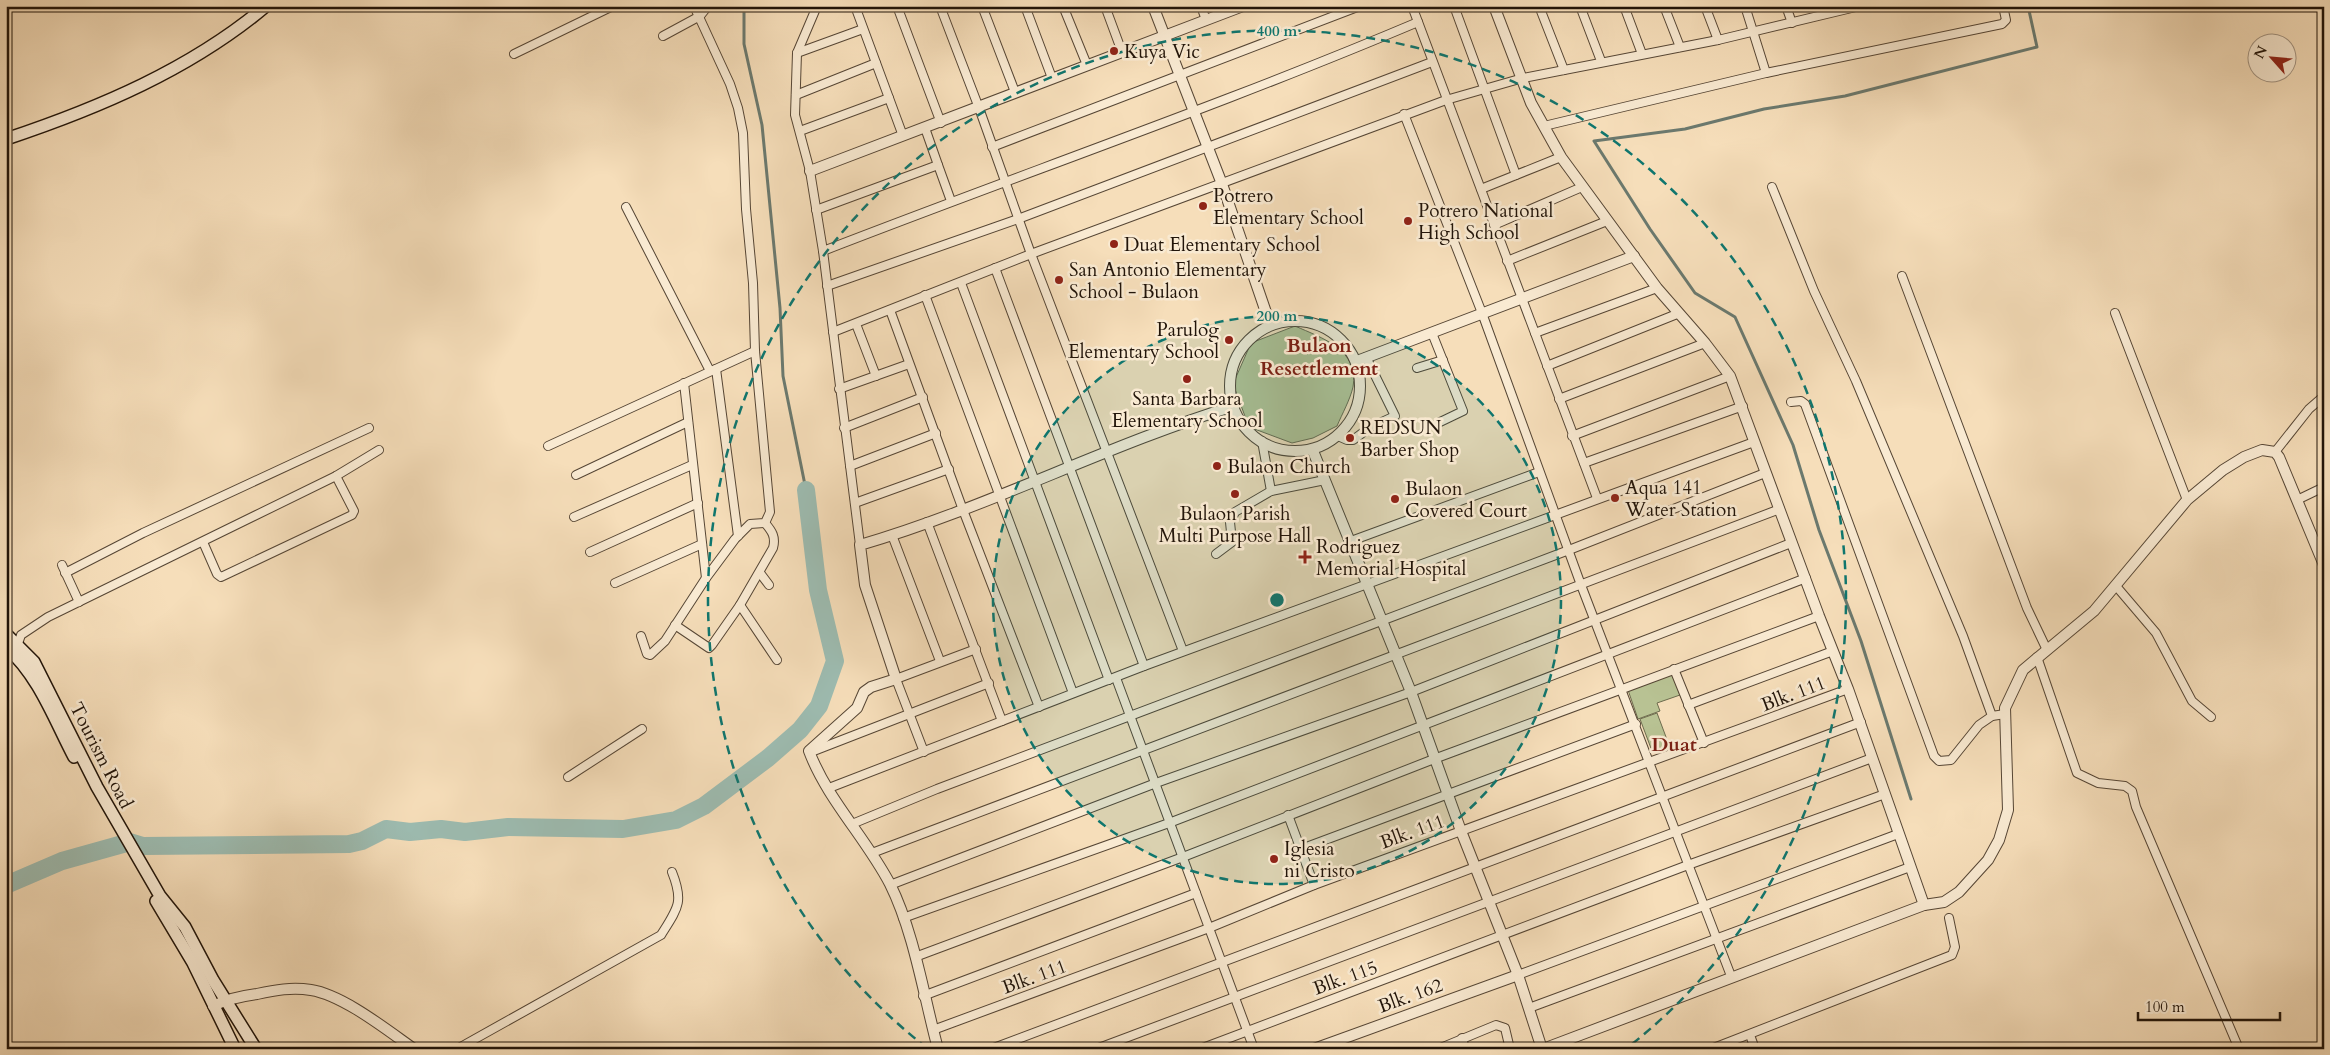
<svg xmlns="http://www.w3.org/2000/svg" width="2330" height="1055" font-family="Cardo,serif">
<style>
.green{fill:#b8c293;stroke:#6c6b4e}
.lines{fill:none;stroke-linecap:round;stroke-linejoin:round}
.stream{stroke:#6b796e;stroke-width:3}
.river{stroke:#9dbcb1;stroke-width:18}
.minor-casing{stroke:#564635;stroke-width:10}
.tertiary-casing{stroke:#564635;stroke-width:12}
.secondary-casing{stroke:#211409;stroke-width:14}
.minor{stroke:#f9ead2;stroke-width:8}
.tertiary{stroke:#f9ead2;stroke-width:10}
.secondary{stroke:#f9ead2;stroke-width:11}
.ring{fill:none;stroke:#0f766e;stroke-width:2.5;stroke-dasharray:9 6}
.poi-dot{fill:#8f2418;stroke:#f9ead2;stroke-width:2}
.labels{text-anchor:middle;stroke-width:5;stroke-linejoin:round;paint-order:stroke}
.poi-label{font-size:19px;fill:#211409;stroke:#f9ead2;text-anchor:start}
.street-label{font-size:19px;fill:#211409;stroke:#f9ead2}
.neighbourhood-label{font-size:20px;font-weight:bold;fill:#7a1f14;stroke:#f9ead2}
.centre{fill:#0f766e;stroke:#f9ead2;stroke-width:2.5}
.ring-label{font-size:15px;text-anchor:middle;font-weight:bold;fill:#0f766e;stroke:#f9ead2;stroke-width:5;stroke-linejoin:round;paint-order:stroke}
</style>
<rect width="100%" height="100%" fill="#f6deba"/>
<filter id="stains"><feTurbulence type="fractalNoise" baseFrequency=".004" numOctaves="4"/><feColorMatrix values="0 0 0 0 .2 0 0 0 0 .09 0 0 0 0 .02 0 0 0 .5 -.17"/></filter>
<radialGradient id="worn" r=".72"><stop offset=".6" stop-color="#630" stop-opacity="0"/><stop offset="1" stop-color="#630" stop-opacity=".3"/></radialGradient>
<g class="green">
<path d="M1295,326C1322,338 1360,350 1353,387C1350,400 1342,414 1337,426L1313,438L1292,443L1249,427L1233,384L1251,343Z"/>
<polygon points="1672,673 1680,695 1657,703 1660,711 1638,719 1628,690"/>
<polygon points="1657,713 1669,745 1652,751 1640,719"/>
</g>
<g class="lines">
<g class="stream">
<polyline points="748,6 744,12 744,44 762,125 780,308 783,376 806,490"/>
<polyline points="1911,799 1861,641 1819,530 1793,445 1735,317 1695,293 1650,229 1594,141 1685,129 1764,109 1845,96 2037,47 2028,6"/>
</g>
<polyline class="river" points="6,885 62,861 130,842 143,846 349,844 362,841 386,829 410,832 441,829 465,832 508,827 623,829 676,820 704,806 768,758 800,730 819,706 835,661 818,590 806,490"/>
<g class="minor-casing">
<g id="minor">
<polyline points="817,6 797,53 795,115 810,171 823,251 860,545"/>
<polyline points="855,6 903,136"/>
<polyline points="897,6 941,123"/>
<polyline points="940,6 979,108 1031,254 1183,651"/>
<polyline points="982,6 1015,92"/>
<polyline points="1025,6 1052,78"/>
<polyline points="1063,6 1087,65"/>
<polyline points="1105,6 1122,52"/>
<polyline points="1201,6 1206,20"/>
<polyline points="1412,6 1597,498"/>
<polyline points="1454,6 1516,175"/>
<polyline points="1539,6 1564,70"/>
<polyline points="1580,6 1601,61"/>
<polyline points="1624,6 1642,54"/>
<polyline points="1664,6 1680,47"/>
<polyline points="1705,6 1718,40"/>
<polyline points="1745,6 1766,73"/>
<polyline points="1786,6 1792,23"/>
<polyline points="663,36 700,16 708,6"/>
<polyline points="797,53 863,29"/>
<polyline points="514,54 613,6"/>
<polyline points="796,95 876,63"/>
<polyline points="1404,114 1482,313 1581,585 1731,976"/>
<polyline points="1544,126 1766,73 2002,24 2006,20 2003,6"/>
<polyline points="800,131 889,98"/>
<polyline points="992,147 1360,6"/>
<polyline points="938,165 951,201"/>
<polyline points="1772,187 1814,291 1856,381 1963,636 1992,716"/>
<polyline points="1481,189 1561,157"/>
<polyline points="626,207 710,371"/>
<polyline points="816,210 938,165 925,128"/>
<polyline points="1494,225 1582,187"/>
<path d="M823,251C1021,174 1222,105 1418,22"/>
<polyline points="1507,261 1607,221"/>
<polyline points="995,268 1144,666"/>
<polyline points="1902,276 2027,608 2047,650"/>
<polyline points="961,283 1109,680"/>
<polyline points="827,286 1018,219 1432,62"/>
<polyline points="925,295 1073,693"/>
<polyline points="890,310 963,510 1039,707"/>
<polyline points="2115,313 2187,500"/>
<polyline points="856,324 876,376"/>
<polyline points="833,332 1031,254 1446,100 1523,78 1718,40 1860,6"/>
<polyline points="1432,333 1463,411 1438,423"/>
<polyline points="1535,333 1657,288"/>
<polyline points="1547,366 1677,314"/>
<polyline points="1417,368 1443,360"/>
<polyline points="716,369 738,536"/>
<polyline points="684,383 706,578"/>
<polyline points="839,389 909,364"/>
<polyline points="1559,399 1705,343"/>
<polyline points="1791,402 1801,401 1805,404 1934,756 1939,761 1951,760 1979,725 1992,716 2005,714"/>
<polyline points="844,428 923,397"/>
<polyline points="1338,436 1347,440 1353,440 1369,428 1395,416 1366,357"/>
<polyline points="1572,436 1730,376"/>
<polyline points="1262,441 1271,491"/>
<polyline points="548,446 755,351"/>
<polyline points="2275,452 2309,409 2324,396"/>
<polyline points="1584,463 1743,406"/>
<polyline points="850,466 936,433"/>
<polyline points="576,475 688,422"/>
<polyline points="2297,500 2324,487"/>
<polyline points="855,503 949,469"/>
<polyline points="574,517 692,465"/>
<polyline points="927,522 1002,721"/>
<polyline points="892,535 940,661"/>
<polyline points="1351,541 1539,472"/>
<polyline points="203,542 217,574 221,577 352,515 354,511 336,476"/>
<polyline points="590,552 698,503"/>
<polyline points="1216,554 1232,542 1230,522 1235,512 1271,491 1325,480"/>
<polyline points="62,565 79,602"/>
<polyline points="65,573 143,533 369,428"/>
<polyline points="760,573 769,585"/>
<polyline points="615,583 702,544"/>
<polyline points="2116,586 2156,633 2192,701 2211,717"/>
<polyline points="740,605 777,660"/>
<path d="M675,625L709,648L712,645L740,605L773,548C776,537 772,531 765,523"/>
<polyline points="641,636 647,654 650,655 665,641 706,578 735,539 750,524 765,523 770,512 755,351 753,283 746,209 743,133 738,108 730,84 694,6"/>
<polyline points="16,649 21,635 48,617 336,476 379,450"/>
<polyline points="2037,657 2077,773 2098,783 2125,786 2132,791 2136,807 2239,1049"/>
<polyline points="1674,669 1704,743"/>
<polyline points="1116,678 1254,1049"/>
<polyline points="1688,705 1833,651"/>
<polyline points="811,752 989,683"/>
<polyline points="924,752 896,679 976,649"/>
<polyline points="568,777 642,729"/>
<polyline points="829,788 1144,666 1754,442"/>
<polyline points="1288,815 1314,885"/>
<polyline points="852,824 937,789 1569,550 1765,473"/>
<polyline points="1301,849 1636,724"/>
<polyline points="872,853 1780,509"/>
<polyline points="890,885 1156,783 1411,692 1791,543"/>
<polyline points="903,918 1169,823 1806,578"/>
<polyline points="915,957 1183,857 1434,759 1819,616"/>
<polyline points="1518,975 1898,834"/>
<polyline points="923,996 1196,893"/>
<polyline points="1529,1008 1910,867"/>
<polyline points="933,1030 1209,928 1314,885 1848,689"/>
<polyline points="1750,1035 1755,1049"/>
<polyline points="1462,1038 1465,1049"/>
<path d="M457,1049L661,935C678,908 684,902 672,872"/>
<polyline points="991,1049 1861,722"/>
<polyline points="1096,1049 1872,758"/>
<polyline points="1200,1049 1688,865 1885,794"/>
<polyline points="1438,1049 1496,1025 1505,1028 1510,1049"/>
<polyline points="1711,1049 1952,955 1955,947 1949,918"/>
</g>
</g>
<g class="tertiary-casing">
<g id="tertiary">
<polyline points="1153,6 1222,184 1270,324"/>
<polyline points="1494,6 1531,103 1561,157 1657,288 1705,343 1730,376 1819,616 1848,689 1924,905"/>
<polyline points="810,171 1243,6"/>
<circle cx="1295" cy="386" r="65"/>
<polyline points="1357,361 1634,256"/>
<polyline points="1313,451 1411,692 1461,831 1518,975 1542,1049"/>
<path d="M213,1006C227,999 242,996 257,994C275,990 292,987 311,990C343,995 387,1030 414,1049"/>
<path d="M938,1049C924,997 914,932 890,884C866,838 827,799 809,751L857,708L864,692L871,687L896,679L865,585L860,545C987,508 1107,445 1234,406"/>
<polyline points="1314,1049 1518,975"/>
<polyline points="1543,1049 1924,905 1944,902 1959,892 1988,860 1999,840 2008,810 2005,708 2023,670 2094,611 2187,500 2223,470 2244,457 2262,450 2275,452 2279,457 2324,565"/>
</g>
</g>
<g class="secondary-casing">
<g id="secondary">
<path d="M6,139C99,108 191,69 266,6"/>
<polyline points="6,634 34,662 97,787 160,896 185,927 213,980 256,1049"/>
<path d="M6,647C39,676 54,719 74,757"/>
<polyline points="156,901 193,963 235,1049"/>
</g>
</g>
<use href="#minor" class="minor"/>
<use href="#tertiary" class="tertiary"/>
<use href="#secondary" class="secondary"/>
</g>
<circle cx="1277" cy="600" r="284" fill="#0f766e" fill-opacity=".12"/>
<g class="ring">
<circle cx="1277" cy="600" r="284"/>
<path d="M927 1048A569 569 0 1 1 1627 1048"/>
</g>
<g class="poi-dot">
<circle cx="1114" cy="51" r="5"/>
<circle cx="1203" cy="206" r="5"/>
<circle cx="1408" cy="221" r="5"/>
<circle cx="1114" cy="244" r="5"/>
<circle cx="1059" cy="280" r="5"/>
<circle cx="1229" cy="340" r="5"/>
<circle cx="1187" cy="379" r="5"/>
<circle cx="1350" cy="438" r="5"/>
<circle cx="1217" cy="466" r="5"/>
<circle cx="1235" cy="494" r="5"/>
<circle cx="1615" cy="498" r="5"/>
<circle cx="1395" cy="499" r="5"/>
<path d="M1302.5 549.5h5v5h5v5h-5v5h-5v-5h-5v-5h5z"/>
<circle cx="1274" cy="859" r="5"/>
</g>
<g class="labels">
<g class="poi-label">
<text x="1124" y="58">Kuya Vic</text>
<text x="1213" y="202">Potrero<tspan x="1213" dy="22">Elementary School</tspan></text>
<text x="1418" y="217">Potrero National<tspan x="1418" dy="22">High School</tspan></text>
<text x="1124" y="251">Duat Elementary School</text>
<text x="1069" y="276">San Antonio Elementary<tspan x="1069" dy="22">School - Bulaon</tspan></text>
<text x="1219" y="336" text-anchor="end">Parulog<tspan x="1219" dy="22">Elementary School</tspan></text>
<text x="1187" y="405" text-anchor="middle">Santa Barbara<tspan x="1187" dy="22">Elementary School</tspan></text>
<text x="1360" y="434">REDSUN<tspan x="1360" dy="22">Barber Shop</tspan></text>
<text x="1227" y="473">Bulaon Church</text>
<text x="1625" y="494">Aqua 141<tspan x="1625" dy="22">Water Station</tspan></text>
<text x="1405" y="495">Bulaon<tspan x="1405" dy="22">Covered Court</tspan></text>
<text x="1235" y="520" text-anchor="middle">Bulaon Parish<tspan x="1235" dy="22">Multi Purpose Hall</tspan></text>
<text x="1316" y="553">Rodriguez<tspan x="1316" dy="22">Memorial Hospital</tspan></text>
<text x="1284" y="855">Iglesia<tspan x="1284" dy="22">ni Cristo</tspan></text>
</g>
<g class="street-label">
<text transform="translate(1793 693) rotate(-21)" y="7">Blk. 111</text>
<text transform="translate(102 755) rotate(63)" y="7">Tourism Road</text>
<text transform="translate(1412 831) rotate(-20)" y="7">Blk. 111</text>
<text transform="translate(1034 976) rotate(-20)" y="7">Blk. 111</text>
<text transform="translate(1345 977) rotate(-20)" y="7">Blk. 115</text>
<text transform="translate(1410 995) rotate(-20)" y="7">Blk. 162</text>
</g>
<g class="neighbourhood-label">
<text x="1319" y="352">Bulaon<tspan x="1319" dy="23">Resettlement</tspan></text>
<text x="1674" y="751">Duat</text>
</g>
</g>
<circle cx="1277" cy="600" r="8" class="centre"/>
<g class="ring-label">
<text x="1277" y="36">400 m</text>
<text x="1277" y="321">200 m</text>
</g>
<rect width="2330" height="1055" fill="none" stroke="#f6deba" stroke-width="25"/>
<rect x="8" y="8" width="2315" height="1040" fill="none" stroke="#211409" stroke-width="2.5"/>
<rect x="12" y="12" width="2305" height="1030" fill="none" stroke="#211409"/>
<g transform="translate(2272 58) rotate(297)"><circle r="24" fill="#f9ead2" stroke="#a39482"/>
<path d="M0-4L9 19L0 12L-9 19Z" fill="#8f2418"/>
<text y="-8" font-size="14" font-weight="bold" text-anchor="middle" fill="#211409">N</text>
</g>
<path d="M2138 1012v8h142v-8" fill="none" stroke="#211409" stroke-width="2.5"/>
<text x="2145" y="1012" font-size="15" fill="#211409" stroke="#f9ead2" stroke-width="4" paint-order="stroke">100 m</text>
<rect width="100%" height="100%" filter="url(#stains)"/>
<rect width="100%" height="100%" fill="url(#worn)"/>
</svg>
